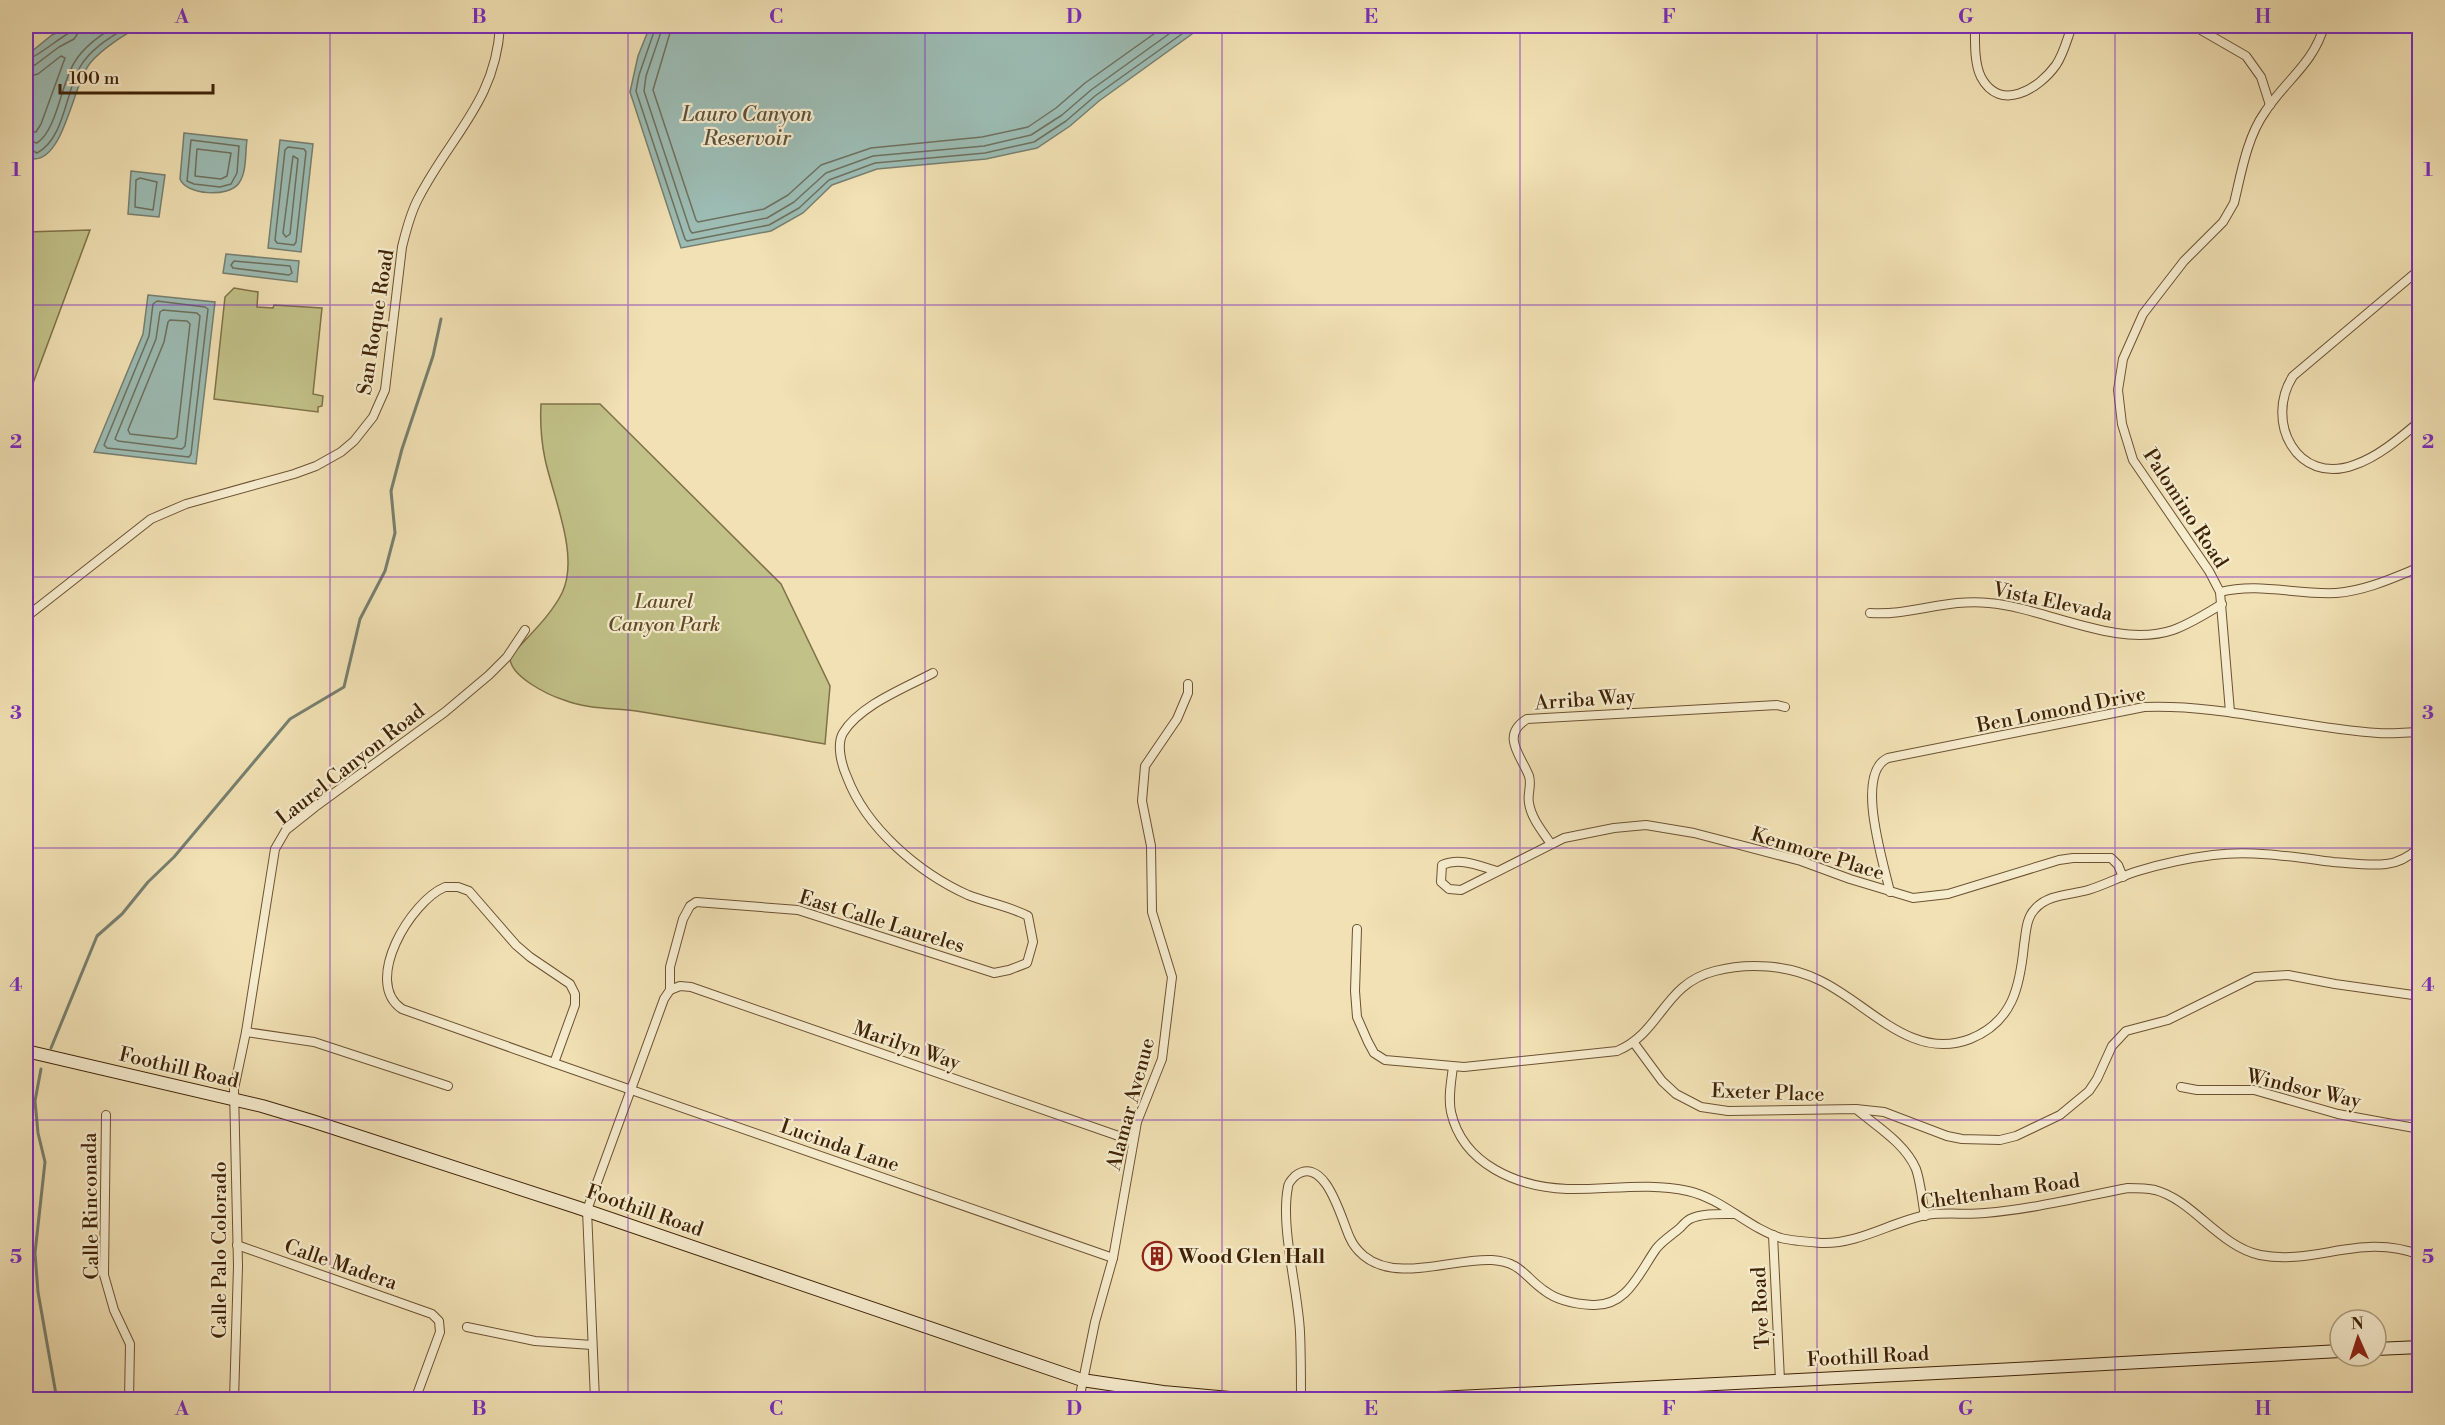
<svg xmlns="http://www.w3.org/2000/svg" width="2445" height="1425" font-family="'Libre Bodoni',serif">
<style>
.green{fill:#c1c188;stroke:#807248;stroke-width:1.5}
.water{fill:#9cbcb4;stroke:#777f6f;stroke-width:1.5}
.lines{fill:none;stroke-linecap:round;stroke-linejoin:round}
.shore{stroke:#6e705e;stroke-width:1.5}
.stream{stroke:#777f6f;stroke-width:3}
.minor-casing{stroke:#6c5232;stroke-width:10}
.secondary-casing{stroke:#3f2307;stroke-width:14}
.minor{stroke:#f6ecce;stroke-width:8}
.secondary{stroke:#f6ecce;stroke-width:12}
.grid{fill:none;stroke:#7b2cbf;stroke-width:1.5;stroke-opacity:0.55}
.labels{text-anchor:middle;stroke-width:4.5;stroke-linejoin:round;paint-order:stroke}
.street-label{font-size:20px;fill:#3f2307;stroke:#f6ecce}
.park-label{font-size:20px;font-style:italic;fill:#604a27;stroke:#f6ecce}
.poi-label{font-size:20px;font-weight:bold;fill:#3f2307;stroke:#f6ecce;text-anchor:start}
.water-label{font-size:21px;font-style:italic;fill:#5b513b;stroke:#f6ecce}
.neatline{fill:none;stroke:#7b2cbf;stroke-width:2}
.grid-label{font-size:20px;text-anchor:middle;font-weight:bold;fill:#7b2cbf}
</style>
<rect width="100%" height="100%" fill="#f1e1b4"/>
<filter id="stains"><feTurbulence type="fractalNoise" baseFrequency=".00333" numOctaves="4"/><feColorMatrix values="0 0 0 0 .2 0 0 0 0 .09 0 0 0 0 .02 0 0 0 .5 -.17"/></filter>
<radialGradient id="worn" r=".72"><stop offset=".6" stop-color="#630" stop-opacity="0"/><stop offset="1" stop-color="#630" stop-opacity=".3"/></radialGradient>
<g class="green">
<polygon points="90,230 26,402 26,232"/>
<polygon points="234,288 258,292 257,307 273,308 274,305 322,308 313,394 323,396 322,406 318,407 318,412 214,399 225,297"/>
<path d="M541,404H600L781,584L830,686L825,744C762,733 699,721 636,711C612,708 587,709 564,700C548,695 509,676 510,657C528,636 550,617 562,593C580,556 553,497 545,459C541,440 540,423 541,404Z"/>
</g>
<g class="water">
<path d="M71,26H140C123,36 104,47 91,62C73,82 65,159 34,159L26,150V56L52,35Z"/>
<polygon points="650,26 1203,26 1099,101 1070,126 1037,148 986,159 877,169 832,185 803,213 771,231 681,248 630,92 638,56"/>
<path d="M184,133L247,140C245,153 247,172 239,183C229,198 186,195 180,179Z"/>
<polygon points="280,140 313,144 301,252 268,248"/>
<polygon points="131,171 165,175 159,217 128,214"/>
<polygon points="226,254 299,261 297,282 223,273"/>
<polygon points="148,295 215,302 196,464 94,452 143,334"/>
</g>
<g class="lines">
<g class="shore">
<polyline points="656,26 639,75 636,91 685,239 687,241 769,225 799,208 829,180 875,163 985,153 1034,142 1066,121 1095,96 1193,26"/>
<polyline points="663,26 646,76 644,91 690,230 692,233 767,218 794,202 826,173 873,156 984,146 1031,135 1062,115 1091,90 1180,26"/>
<polyline points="672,26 653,90 696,220 698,222 764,209 788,195 821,165 871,148 982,137 1028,127 1056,108 1085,83 1165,26"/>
<path d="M26,60C34,59 58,39 69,33L72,26"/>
<polyline points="26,68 35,65 59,47 74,39 78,33 79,26"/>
<polyline points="26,77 38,74 61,56 65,58 41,124 36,132 26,131"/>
<path d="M26,140L37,143C57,130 61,84 74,63C84,46 100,36 115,26"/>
<polygon points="191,140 239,146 237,173 231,184 220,187 194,184 187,181"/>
<path d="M26,147L37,153C65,138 65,93 80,67C91,48 111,37 129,26"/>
<polygon points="288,147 304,149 306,152 296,242 294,245 277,243 275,240 285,150"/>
<polygon points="197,149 231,153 227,176 221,179 195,176"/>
<polygon points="293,156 298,159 290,234 286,237 283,233"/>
<polygon points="140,178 157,182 153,210 135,207 136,180"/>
<polygon points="234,261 290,266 292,273 289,275 233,268 231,265"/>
<polygon points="157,301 205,307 208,309 191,454 189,457 107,448 104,445 149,336 153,304"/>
<polygon points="163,310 197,313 200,316 185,446 182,449 118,441 115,439 156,339 160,312"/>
<polygon points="170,320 187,321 190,324 177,437 174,439 130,434 128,430 164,342 168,322"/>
</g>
<g class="stream">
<polyline points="26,291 28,301 26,315"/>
<polyline points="51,1048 97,936 122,914 148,882 174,857 290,719 344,687 360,619 385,571 395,533 391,491 402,449 433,356 441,319"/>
<polyline points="41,1069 35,1101 38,1133 45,1162 35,1253 38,1292 57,1400"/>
</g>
<g class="minor-casing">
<g id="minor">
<path d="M1975,26C1975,41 1974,63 1981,77C2000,113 2039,89 2056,65C2064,53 2067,39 2072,26"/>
<polyline points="2194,26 2246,56 2261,77 2270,105"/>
<path d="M2420,269L2293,376C2264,421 2297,486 2354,465C2378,457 2400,438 2420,421"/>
<path d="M2220,592C2259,582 2296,595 2336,593C2365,591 2393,578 2420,567"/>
<path d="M1870,613C1910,616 1948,598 1989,603C2046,608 2117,649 2173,630C2190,624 2207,613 2222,604"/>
<path d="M26,617L151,519L186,504L294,474L316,466L341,452L354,441L373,417L385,390L402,247C406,231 410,214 418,199C450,136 496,101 500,26"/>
<path d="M2230,712L2220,592L2209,571L2133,460L2122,424L2118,390L2123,359L2143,314L2184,261L2223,222L2234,203C2241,174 2247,137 2265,112C2285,81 2314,63 2324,26"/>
<path d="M1551,844C1543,832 1531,818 1529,803C1527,794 1532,786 1529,776C1521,755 1500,736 1527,719L1777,705L1785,707"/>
<path d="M1497,871C1479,866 1460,857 1442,865L1441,882L1449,889L1461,890L1564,838L1614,828L1646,825L1694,833L1801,861L1850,879L1913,898L1948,894L2059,860L2073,858H2111L2118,865L2123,877"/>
<path d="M445,887H458L469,891L516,945L530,957L570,984L575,994V1005L554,1063L402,1009C362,982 411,901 445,887Z"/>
<path d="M1890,892C1884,864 1854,773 1888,758L2144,707C2223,704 2300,728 2378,733C2392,734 2406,732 2420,732"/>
<path d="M1357,929L1355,991L1357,1017L1368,1042L1374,1053L1385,1060L1464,1067L1617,1051C1662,1032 1663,984 1715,971C1749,962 1788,965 1819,980C1867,1002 1911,1062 1970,1039C2013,1022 2020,986 2024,945C2026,933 2026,918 2035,909C2048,894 2071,895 2088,890C2105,885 2121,876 2138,871C2161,864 2189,858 2213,855C2253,850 2294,857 2333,862C2351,863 2368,866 2386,864C2399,863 2410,856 2420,847"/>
<polyline points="670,990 680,986 691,987 1133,1141"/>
<polyline points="246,1032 314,1042 448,1086"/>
<path d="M1634,1043L1662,1081L1676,1094L1701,1107L1728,1111L1856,1109C1876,1126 1905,1143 1916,1169C1921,1183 1922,1201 1925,1216"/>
<polyline points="554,1063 1113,1258"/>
<path d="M1453,1067C1451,1082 1448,1098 1451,1112C1463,1165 1518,1187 1567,1189C1608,1190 1648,1182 1688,1191C1723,1199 1748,1228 1781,1238C1793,1241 1809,1242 1822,1243C1859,1244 1891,1222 1926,1215C1946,1212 1966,1215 1985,1213C2033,1209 2081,1197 2128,1188C2137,1188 2146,1188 2155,1190C2193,1200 2219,1246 2260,1255C2315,1266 2361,1232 2420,1255"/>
<polyline points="2181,1087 2197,1090 2254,1090 2338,1114 2420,1129"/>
<polyline points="1856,1109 1884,1112 1947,1136 1962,1139 2000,1140 2016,1136 2060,1115 2089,1091 2097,1079 2112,1046 2126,1031 2168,1020 2255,977 2288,975 2335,984 2420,996"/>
<polyline points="106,1115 104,1275 114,1310 130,1344 129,1400"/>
<polyline points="1773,1235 1780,1380"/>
<polyline points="237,1245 432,1314 439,1321 440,1332 415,1400"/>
<polyline points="467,1327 535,1341 592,1345"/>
<polyline points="234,1400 238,1266 234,1089 246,1032 275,849 286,830 315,807 445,712 489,675 507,657 525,630"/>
<path d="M595,1400L587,1210L664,999L670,990V967L683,919L690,906L696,902L798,910L994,973L1009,970L1027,963L1033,942L1028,916C1009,906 988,903 968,895C919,873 866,828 847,777C842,766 836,745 843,733C860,705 905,688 933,673"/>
<polyline points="1079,1400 1095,1322 1113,1258 1137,1122 1162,1059 1172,977 1152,912 1151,846 1142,801 1145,766 1177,719 1188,693 1188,684"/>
<path d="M1301,1400C1301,1377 1301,1354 1300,1332C1298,1289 1280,1227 1288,1187C1288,1183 1292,1179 1295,1176C1326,1153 1342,1222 1350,1238C1353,1245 1358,1251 1364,1256C1397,1283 1453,1258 1492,1260C1522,1262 1524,1277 1545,1291C1558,1301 1576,1304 1592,1305C1627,1307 1639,1273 1656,1249C1662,1241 1672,1235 1680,1228C1683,1225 1686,1221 1690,1219C1702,1213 1721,1214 1735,1214"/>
</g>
</g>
<g class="secondary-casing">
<g id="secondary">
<polyline points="26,1051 262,1106 312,1121 576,1207 1082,1380 1163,1392 1252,1400"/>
<polyline points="2376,1349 2420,1347"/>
<polyline points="1398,1400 1996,1370 2340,1351"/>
</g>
</g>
<use href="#minor" class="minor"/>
<use href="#secondary" class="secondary"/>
</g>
<path class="grid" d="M330,26V1400M628,26V1400M925,26V1400M1222,26V1400M1520,26V1400M1817,26V1400M2115,26V1400M26,305H2420M26,577H2420M26,848H2420M26,1120H2420"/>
<defs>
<g id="building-ring" transform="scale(1.5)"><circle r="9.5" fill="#f6ecce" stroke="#8f2418" stroke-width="1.5"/><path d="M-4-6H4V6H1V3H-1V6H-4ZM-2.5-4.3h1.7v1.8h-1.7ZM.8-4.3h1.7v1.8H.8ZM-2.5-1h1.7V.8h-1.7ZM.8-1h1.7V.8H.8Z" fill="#8f2418"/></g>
</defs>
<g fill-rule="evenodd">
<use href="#building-ring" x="1157" y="1256"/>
</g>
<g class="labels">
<g class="street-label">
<text transform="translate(375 322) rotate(-81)" y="7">San Roque Road</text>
<text transform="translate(2186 508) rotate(57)" y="7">Palomino Road</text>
<text transform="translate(2053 601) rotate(12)" y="7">Vista Elevada</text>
<text transform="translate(1585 699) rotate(-4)" y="7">Arriba Way</text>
<text transform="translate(2061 709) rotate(-11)" y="7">Ben Lomond Drive</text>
<text transform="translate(350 764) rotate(-38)" y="7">Laurel Canyon Road</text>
<text transform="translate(1818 853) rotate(17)" y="7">Kenmore Place</text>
<text transform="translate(882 921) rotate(17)" y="7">East Calle Laureles</text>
<text transform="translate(907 1045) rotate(19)" y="7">Marilyn Way</text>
<text transform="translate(179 1067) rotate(13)" y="7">Foothill Road</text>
<text transform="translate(2304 1088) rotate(13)" y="7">Windsor Way</text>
<text transform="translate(1768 1092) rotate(2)" y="7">Exeter Place</text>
<text transform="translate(1130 1104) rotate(-75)" y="7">Alamar Avenue</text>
<text transform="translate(840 1145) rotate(19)" y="7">Lucinda Lane</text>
<text transform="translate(2000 1191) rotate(-8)" y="7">Cheltenham Road</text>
<text transform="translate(90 1206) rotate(-91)" y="7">Calle Rinconada</text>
<text transform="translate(645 1210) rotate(19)" y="7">Foothill Road</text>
<text transform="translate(219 1250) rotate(-90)" y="7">Calle Palo Colorado</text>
<text transform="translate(341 1264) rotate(19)" y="7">Calle Madera</text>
<text transform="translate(1760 1308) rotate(-93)" y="7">Tye Road</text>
<text transform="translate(1868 1356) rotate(-3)" y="7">Foothill Road</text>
</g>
<g class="park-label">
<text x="664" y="608">Laurel<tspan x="664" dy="23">Canyon Park</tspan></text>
</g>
<g class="poi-label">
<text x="1178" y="1263">Wood Glen Hall</text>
</g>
<g class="water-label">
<text x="747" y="121">Lauro Canyon<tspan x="747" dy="24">Reservoir</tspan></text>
</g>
</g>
<rect width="2445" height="1425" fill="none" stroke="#f1e1b4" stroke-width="66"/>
<g transform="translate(2358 1338) rotate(357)"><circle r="28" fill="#f6ecce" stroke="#ad9c7e" stroke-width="1.5"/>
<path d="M0-4.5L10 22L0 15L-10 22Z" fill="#8f2418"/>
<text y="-9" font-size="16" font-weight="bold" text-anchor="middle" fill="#3f2307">N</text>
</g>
<path d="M60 84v9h153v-9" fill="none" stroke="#3f2307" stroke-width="3"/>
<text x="69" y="84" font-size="18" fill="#3f2307" stroke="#f6ecce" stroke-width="4.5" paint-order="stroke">100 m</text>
<rect x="33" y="33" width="2379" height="1359" class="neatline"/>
<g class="grid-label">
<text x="182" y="23">A</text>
<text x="479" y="23">B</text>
<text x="776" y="23">C</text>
<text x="1074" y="23">D</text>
<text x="1371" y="23">E</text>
<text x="1669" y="23">F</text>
<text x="1966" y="23">G</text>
<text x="2263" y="23">H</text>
<text x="16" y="176">1</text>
<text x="2428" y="176">1</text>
<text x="16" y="448">2</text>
<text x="2428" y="448">2</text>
<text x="16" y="719">3</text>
<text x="2428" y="719">3</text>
<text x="16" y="991">4</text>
<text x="2428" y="991">4</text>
<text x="16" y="1263">5</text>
<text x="2428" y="1263">5</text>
<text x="182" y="1415">A</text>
<text x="479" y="1415">B</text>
<text x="776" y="1415">C</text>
<text x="1074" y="1415">D</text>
<text x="1371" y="1415">E</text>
<text x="1669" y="1415">F</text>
<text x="1966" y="1415">G</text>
<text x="2263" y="1415">H</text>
</g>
<rect width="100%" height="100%" filter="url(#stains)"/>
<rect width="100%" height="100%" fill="url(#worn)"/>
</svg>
